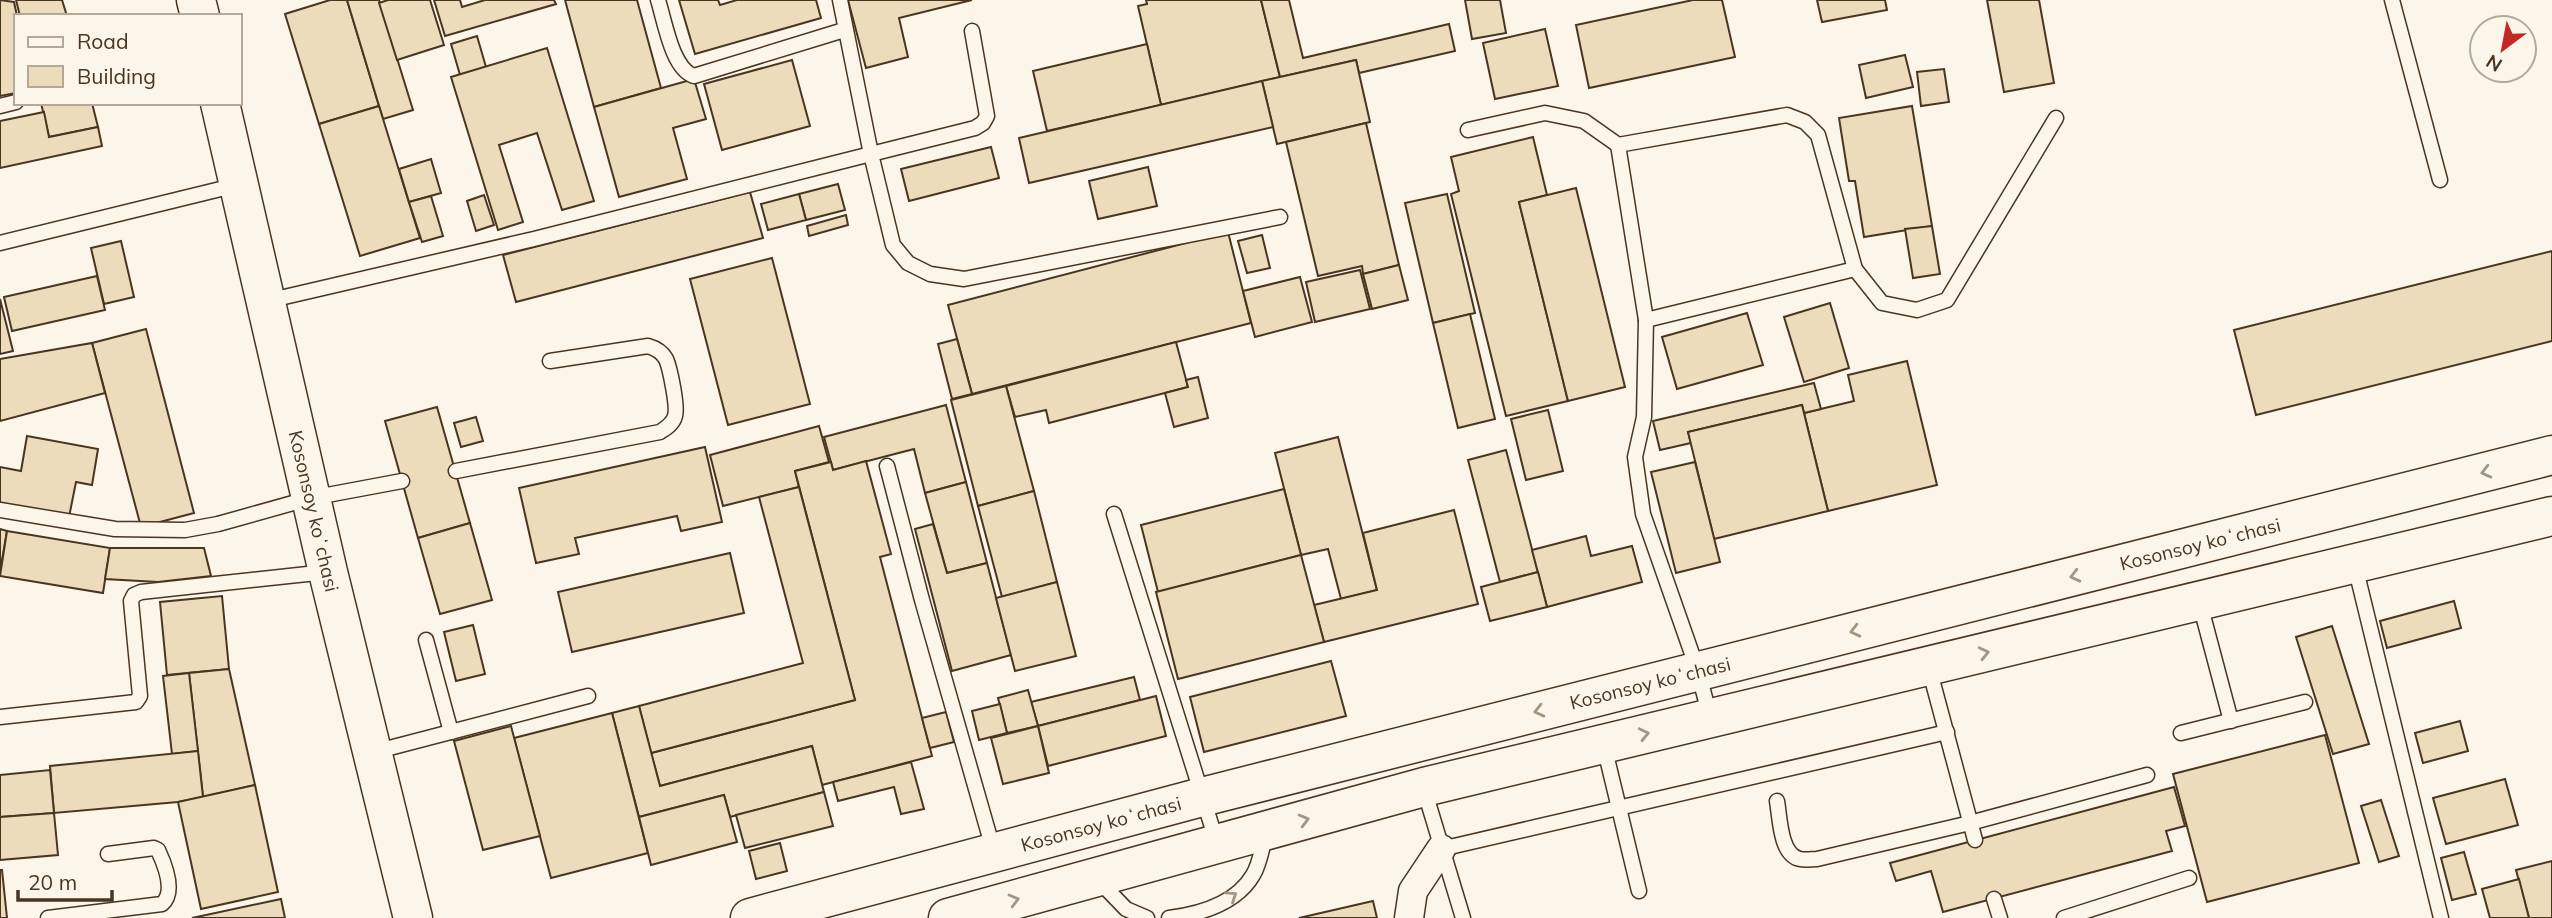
<svg xmlns="http://www.w3.org/2000/svg" width="2552" height="918" font-family="Mulish,sans-serif">
<style>
.building{fill:#ecdcbc;stroke:#4a3520;stroke-width:2}
.lines{fill:none;stroke-linecap:round;stroke-linejoin:round}
.lane-casing{stroke:#4a3520;stroke-width:17}
.street-casing{stroke:#4a3520;stroke-width:31}
.secondary-casing{stroke:#4a3520;stroke-width:41}
.lane{stroke:#fbf6e9;stroke-width:14}
.street{stroke:#fbf6e9;stroke-width:28}
.secondary{stroke:#fbf6e9;stroke-width:38}
.oneway{stroke:#a29684}
.labels{text-anchor:middle;stroke-width:5;stroke-linejoin:round;paint-order:stroke}
.street-label{font-size:19px;fill:#4a3520;stroke:#fbf6e9}
</style>
<rect width="100%" height="100%" fill="#fbf6e9"/>
<g class="building">
<polygon points="0,0 14,2 17,16 16,93 0,96"/>
<polygon points="16,0 62,0 67,16 20,16"/>
<polygon points="330,0 347,0 379,106 319,124 285,14"/>
<polygon points="347,0 379,0 413,110 383,119"/>
<polygon points="388,0 430,0 444,45 397,60 379,3"/>
<polygon points="434,0 460,0 462,7 485,0 554,0 556,4 445,36"/>
<polygon points="565,0 637,0 661,88 594,107"/>
<polygon points="679,0 718,0 720,5 737,0 816,0 821,18 695,54"/>
<polygon points="848,0 972,0 899,18 908,57 866,68"/>
<polygon points="1146,0 1261,0 1280,77 1161,105 1138,6 1147,4"/>
<polygon points="1261,0 1289,0 1303,58 1449,24 1455,51 1359,73 1356,60 1280,77"/>
<polygon points="1465,0 1500,0 1506,33 1472,39"/>
<polygon points="1693,0 1722,0 1735,57 1589,88 1576,25"/>
<polygon points="1817,0 1885,0 1887,10 1822,22"/>
<polygon points="1987,0 2039,0 2054,83 2004,92"/>
<polygon points="1545,29 1558,86 1495,99 1483,43"/>
<polygon points="477,36 486,67 460,75 451,44"/>
<polygon points="1147,44 1161,105 1047,131 1033,71"/>
<polygon points="547,48 594,201 562,210 537,133 499,145 523,222 498,230 451,77"/>
<polygon points="1905,55 1913,87 1866,98 1859,65"/>
<polygon points="792,60 810,126 722,150 704,84"/>
<polygon points="1356,60 1370,122 1277,144 1262,81"/>
<polygon points="1944,69 1949,102 1921,106 1917,72"/>
<polygon points="694,79 706,119 673,128 687,179 619,197 594,107"/>
<polygon points="1262,81 1273,127 1029,183 1019,138"/>
<polygon points="41,103 92,103 98,127 49,137"/>
<polygon points="379,106 420,238 360,256 319,124"/>
<polygon points="1912,106 1932,226 1864,237 1855,181 1849,181 1839,118"/>
<polygon points="44,112 49,137 98,127 102,146 0,168 0,121"/>
<polygon points="1366,123 1399,265 1363,274 1362,266 1318,276 1286,142"/>
<polygon points="1533,137 1547,195 1519,202 1568,401 1506,416 1451,194 1459,191 1451,157"/>
<polygon points="991,147 999,178 909,201 901,169"/>
<polygon points="431,159 441,193 409,202 399,169"/>
<polygon points="1148,167 1157,206 1098,219 1089,181"/>
<polygon points="838,184 845,210 806,220 799,194"/>
<polygon points="1576,188 1625,387 1568,401 1519,202"/>
<polygon points="750,192 763,238 516,302 503,255"/>
<polygon points="799,194 806,220 768,230 761,204"/>
<polygon points="1447,194 1475,313 1433,323 1405,203"/>
<polygon points="484,195 494,225 476,231 467,201"/>
<polygon points="431,196 443,236 422,242 409,202"/>
<polygon points="846,215 848,225 809,236 807,226"/>
<polygon points="1932,226 1940,274 1913,278 1905,229"/>
<polygon points="1228,232 1251,323 972,394 948,305"/>
<polygon points="1262,235 1270,268 1247,273 1238,241"/>
<polygon points="121,241 134,297 104,304 91,248"/>
<polygon points="2552,251 2552,341 2256,415 2234,330"/>
<polygon points="772,258 810,404 728,425 690,279"/>
<polygon points="1399,265 1408,300 1372,309 1363,274"/>
<polygon points="1360,270 1370,309 1315,322 1306,282"/>
<polygon points="97,276 105,310 12,331 4,297"/>
<polygon points="1300,277 1312,322 1255,337 1243,291"/>
<polygon points="0,299 13,351 0,354"/>
<polygon points="1830,303 1849,368 1804,382 1784,317"/>
<polygon points="1747,313 1763,365 1677,389 1662,337"/>
<polygon points="1470,314 1495,419 1458,428 1433,323"/>
<polygon points="146,329 194,513 141,527 92,343"/>
<polygon points="957,339 972,394 952,399 938,344"/>
<polygon points="1176,342 1188,387 1049,423 1046,410 1015,417 1006,386"/>
<polygon points="92,343 105,393 0,421 0,359"/>
<polygon points="1907,361 1937,485 1828,511 1804,413 1854,401 1848,375"/>
<polygon points="1198,377 1208,418 1174,427 1165,393 1188,387 1186,380"/>
<polygon points="1814,383 1821,409 1804,413 1802,405 1688,432 1691,443 1660,450 1653,421"/>
<polygon points="1006,386 1034,491 978,506 951,400"/>
<polygon points="946,405 966,482 925,493 914,449 833,470 824,437"/>
<polygon points="1802,405 1828,511 1714,539 1688,432"/>
<polygon points="437,407 470,523 418,538 385,421"/>
<polygon points="1548,410 1563,471 1526,480 1511,419"/>
<polygon points="476,417 483,441 461,447 454,423"/>
<polygon points="819,426 829,462 795,471 799,487 723,506 710,455"/>
<polygon points="27,436 98,449 92,485 76,482 69,517 0,505 0,467 21,471"/>
<polygon points="1338,437 1377,590 1341,599 1328,549 1301,555 1275,453"/>
<polygon points="705,447 722,522 681,531 677,516 575,538 579,554 536,563 519,488"/>
<polygon points="1506,450 1538,572 1500,582 1468,460"/>
<polygon points="866,461 891,554 880,557 932,756 822,785 812,746 660,786 651,753 855,700 795,471 831,462 833,470"/>
<polygon points="1695,462 1720,562 1676,573 1651,472"/>
<polygon points="966,482 987,563 947,573 925,493"/>
<polygon points="799,487 855,700 651,753 639,706 803,663 759,497"/>
<polygon points="1284,489 1301,555 1158,592 1141,525"/>
<polygon points="1034,491 1057,582 1002,597 978,506"/>
<polygon points="1454,510 1478,604 1324,642 1314,605 1377,590 1363,533"/>
<polygon points="470,523 492,600 440,614 418,538"/>
<polygon points="933,524 947,573 987,563 1011,655 952,671 915,529"/>
<polygon points="0,529 7,531 0,572"/>
<polygon points="7,531 110,548 103,593 0,576"/>
<polygon points="1586,536 1591,556 1632,546 1642,582 1547,607 1532,550"/>
<polygon points="110,548 204,548 211,576 158,582 105,579"/>
<polygon points="730,553 744,613 572,652 558,592"/>
<polygon points="1301,555 1324,642 1178,679 1156,592"/>
<polygon points="1538,572 1547,607 1490,621 1481,587"/>
<polygon points="1057,582 1076,656 1015,671 996,598"/>
<polygon points="222,596 229,669 167,675 160,602"/>
<polygon points="2454,601 2461,628 2387,648 2380,621"/>
<polygon points="473,625 485,674 456,681 444,632"/>
<polygon points="2332,626 2369,744 2333,754 2296,637"/>
<polygon points="1331,661 1346,716 1204,752 1190,697"/>
<polygon points="229,669 255,785 203,797 189,673"/>
<polygon points="189,673 198,751 172,754 163,676"/>
<polygon points="1134,677 1140,700 1038,726 1031,702"/>
<polygon points="1028,690 1038,726 1007,733 998,698"/>
<polygon points="1156,696 1166,736 1048,766 1038,726"/>
<polygon points="1000,704 1007,733 979,740 972,711"/>
<polygon points="639,706 660,786 812,746 824,792 730,817 724,795 639,817 612,713"/>
<polygon points="946,712 954,742 930,748 922,718"/>
<polygon points="612,713 648,853 551,878 514,738"/>
<polygon points="2460,721 2468,751 2423,763 2415,733"/>
<polygon points="511,726 540,836 483,850 454,741"/>
<polygon points="1038,726 1049,773 1003,784 991,738"/>
<polygon points="2325,735 2359,863 2207,902 2173,774"/>
<polygon points="198,751 203,797 178,802 54,813 50,766"/>
<polygon points="911,762 924,809 901,814 894,787 838,801 833,782"/>
<polygon points="50,770 54,813 0,817 0,775"/>
<polygon points="2505,779 2518,825 2446,844 2433,798"/>
<polygon points="255,785 278,892 201,909 178,802"/>
<polygon points="2174,787 2185,826 2166,831 2172,851 1943,912 1931,871 1896,881 1890,863"/>
<polygon points="824,792 833,826 745,848 736,815"/>
<polygon points="724,795 737,842 651,865 639,817"/>
<polygon points="2381,800 2399,856 2379,862 2361,806"/>
<polygon points="54,813 58,855 0,860 0,817"/>
<polygon points="780,843 787,871 756,879 749,851"/>
<polygon points="2464,852 2476,894 2452,900 2441,858"/>
<polygon points="2552,861 2552,918 2529,918 2516,870"/>
<polygon points="0,870 2,870 7,918 0,918"/>
<polygon points="2519,879 2529,918 2490,918 2482,889"/>
<polygon points="281,899 285,918 192,918"/>
<polygon points="1373,901 1377,918 1299,918"/>
</g>
<g class="lines">
<g class="lane-casing">
<g id="lane">
<path d="M658,0C665,22 672,69 694,76L844,30"/>
<polyline points="2392,0 2440,180"/>
<polyline points="972,31 987,116 983,123 975,128 871,154 893,245 908,263 930,274 964,279 1280,217"/>
<polyline points="0,106 16,102"/>
<polyline points="1468,130 1545,113 1584,121 1618,145"/>
<polyline points="0,243 237,185"/>
<polyline points="267,301 534,239 871,154 840,0"/>
<polyline points="1646,320 1855,269"/>
<polyline points="887,466 922,600 994,852"/>
<path d="M456,471L660,432C666,428 673,424 675,416C678,407 670,368 666,359C662,352 655,348 648,346L550,361"/>
<polyline points="0,510 115,529 185,530 218,524 311,498 402,481"/>
<polyline points="1114,514 1217,843"/>
<polyline points="2355,566 2441,918"/>
<polyline points="2200,604 2231,721"/>
<polyline points="426,640 451,732"/>
<polyline points="1929,668 1975,840"/>
<polyline points="0,717 136,702 140,696 131,601 134,595 141,592 326,572"/>
<polyline points="1710,717 1698,671 1643,514 1635,457 1644,417 1646,320 1618,145 1787,115 1805,122 1818,135 1855,269 1882,303 1917,310 1947,300 2056,118"/>
<polyline points="2181,733 2305,702"/>
<polyline points="1604,746 1639,891"/>
<polyline points="374,752 588,696"/>
<polyline points="1424,789 1463,918"/>
<path d="M1777,801C1780,818 1780,855 1800,859C1805,860 1812,859 1817,859L1970,823L2147,775"/>
<polyline points="1441,849 1947,732"/>
<polyline points="1099,881 1126,909 1147,918"/>
<polyline points="1994,899 2000,918"/>
<path d="M48,918L162,904C176,892 165,865 158,850L154,848L108,854"/>
<path d="M1169,918C1200,914 1236,904 1253,875C1260,864 1262,847 1266,834"/>
<polyline points="2064,918 2189,878"/>
</g>
</g>
<g class="street-casing">
<polyline id="street" points="1409,918 1413,891 1441,849"/>
</g>
<g class="secondary-casing">
<g id="secondary">
<polyline points="196,0 200,16"/>
<polyline points="220,103 328,572 413,918"/>
<polyline points="750,918 1202,797 2552,455"/>
<polyline points="948,918 1424,787 2552,516"/>
</g>
</g>
<use href="#lane" class="lane"/>
<use href="#street" class="street"/>
<use href="#secondary" class="secondary"/>
</g>
<defs><path id="oneway-chevron" d="M-2-3.5L2.5 0L-2 3.5" fill="none" stroke-width="1.6" stroke-linecap="round" stroke-linejoin="round" transform="scale(1.75)"/></defs>
<g class="oneway">
<use href="#oneway-chevron" transform="translate(2486 472) rotate(166)"/>
<use href="#oneway-chevron" transform="translate(2075 576) rotate(166)"/>
<use href="#oneway-chevron" transform="translate(1855 631) rotate(166)"/>
<use href="#oneway-chevron" transform="translate(1984 653) rotate(-13)"/>
<use href="#oneway-chevron" transform="translate(1539 711) rotate(166)"/>
<use href="#oneway-chevron" transform="translate(1644 734) rotate(-13)"/>
<use href="#oneway-chevron" transform="translate(1304 820) rotate(-15)"/>
<use href="#oneway-chevron" transform="translate(1232 896) rotate(-34)"/>
<use href="#oneway-chevron" transform="translate(1014 900) rotate(-15)"/>
</g>
<g class="labels">
<g class="street-label">
<text transform="translate(314 511) rotate(77)" y="7">Kosonsoy koʻchasi</text>
<text transform="translate(2200 544) rotate(-14)" y="7">Kosonsoy koʻchasi</text>
<text transform="translate(1650 683) rotate(-14)" y="7">Kosonsoy koʻchasi</text>
<text transform="translate(1101 824) rotate(-15)" y="7">Kosonsoy koʻchasi</text>
</g>
</g>
<rect x="14" y="14" width="228" height="91" fill="#fbf6e9" stroke="#b4a999" stroke-width="2"/>
<rect x="28" y="37" width="35" height="10" fill="#fbf6e9" stroke="#b4a999" stroke-width="2"/>
<text x="77" y="49" font-size="21" fill="#4a3520">Road</text>
<rect x="28" y="66" width="35" height="21" fill="#ecdcbc" stroke="#b4a999" stroke-width="2"/>
<text x="77" y="84" font-size="21" fill="#4a3520">Building</text>
<g transform="translate(2503 49) rotate(212)"><circle r="33" fill="#fbf6e9" stroke="#b4a999" stroke-width="2"/>
<path d="M0-5L12 26L0 18L-12 26Z" fill="#c62828"/>
<text y="-10" font-size="19" font-weight="bold" text-anchor="middle" fill="#4a3520">N</text>
</g>
<path d="M18 890v10h94v-10" fill="none" stroke="#4a3520" stroke-width="3.5"/>
<text x="28" y="890" font-size="21" fill="#4a3520" stroke="#fbf6e9" stroke-width="5" paint-order="stroke">20 m</text>
</svg>
